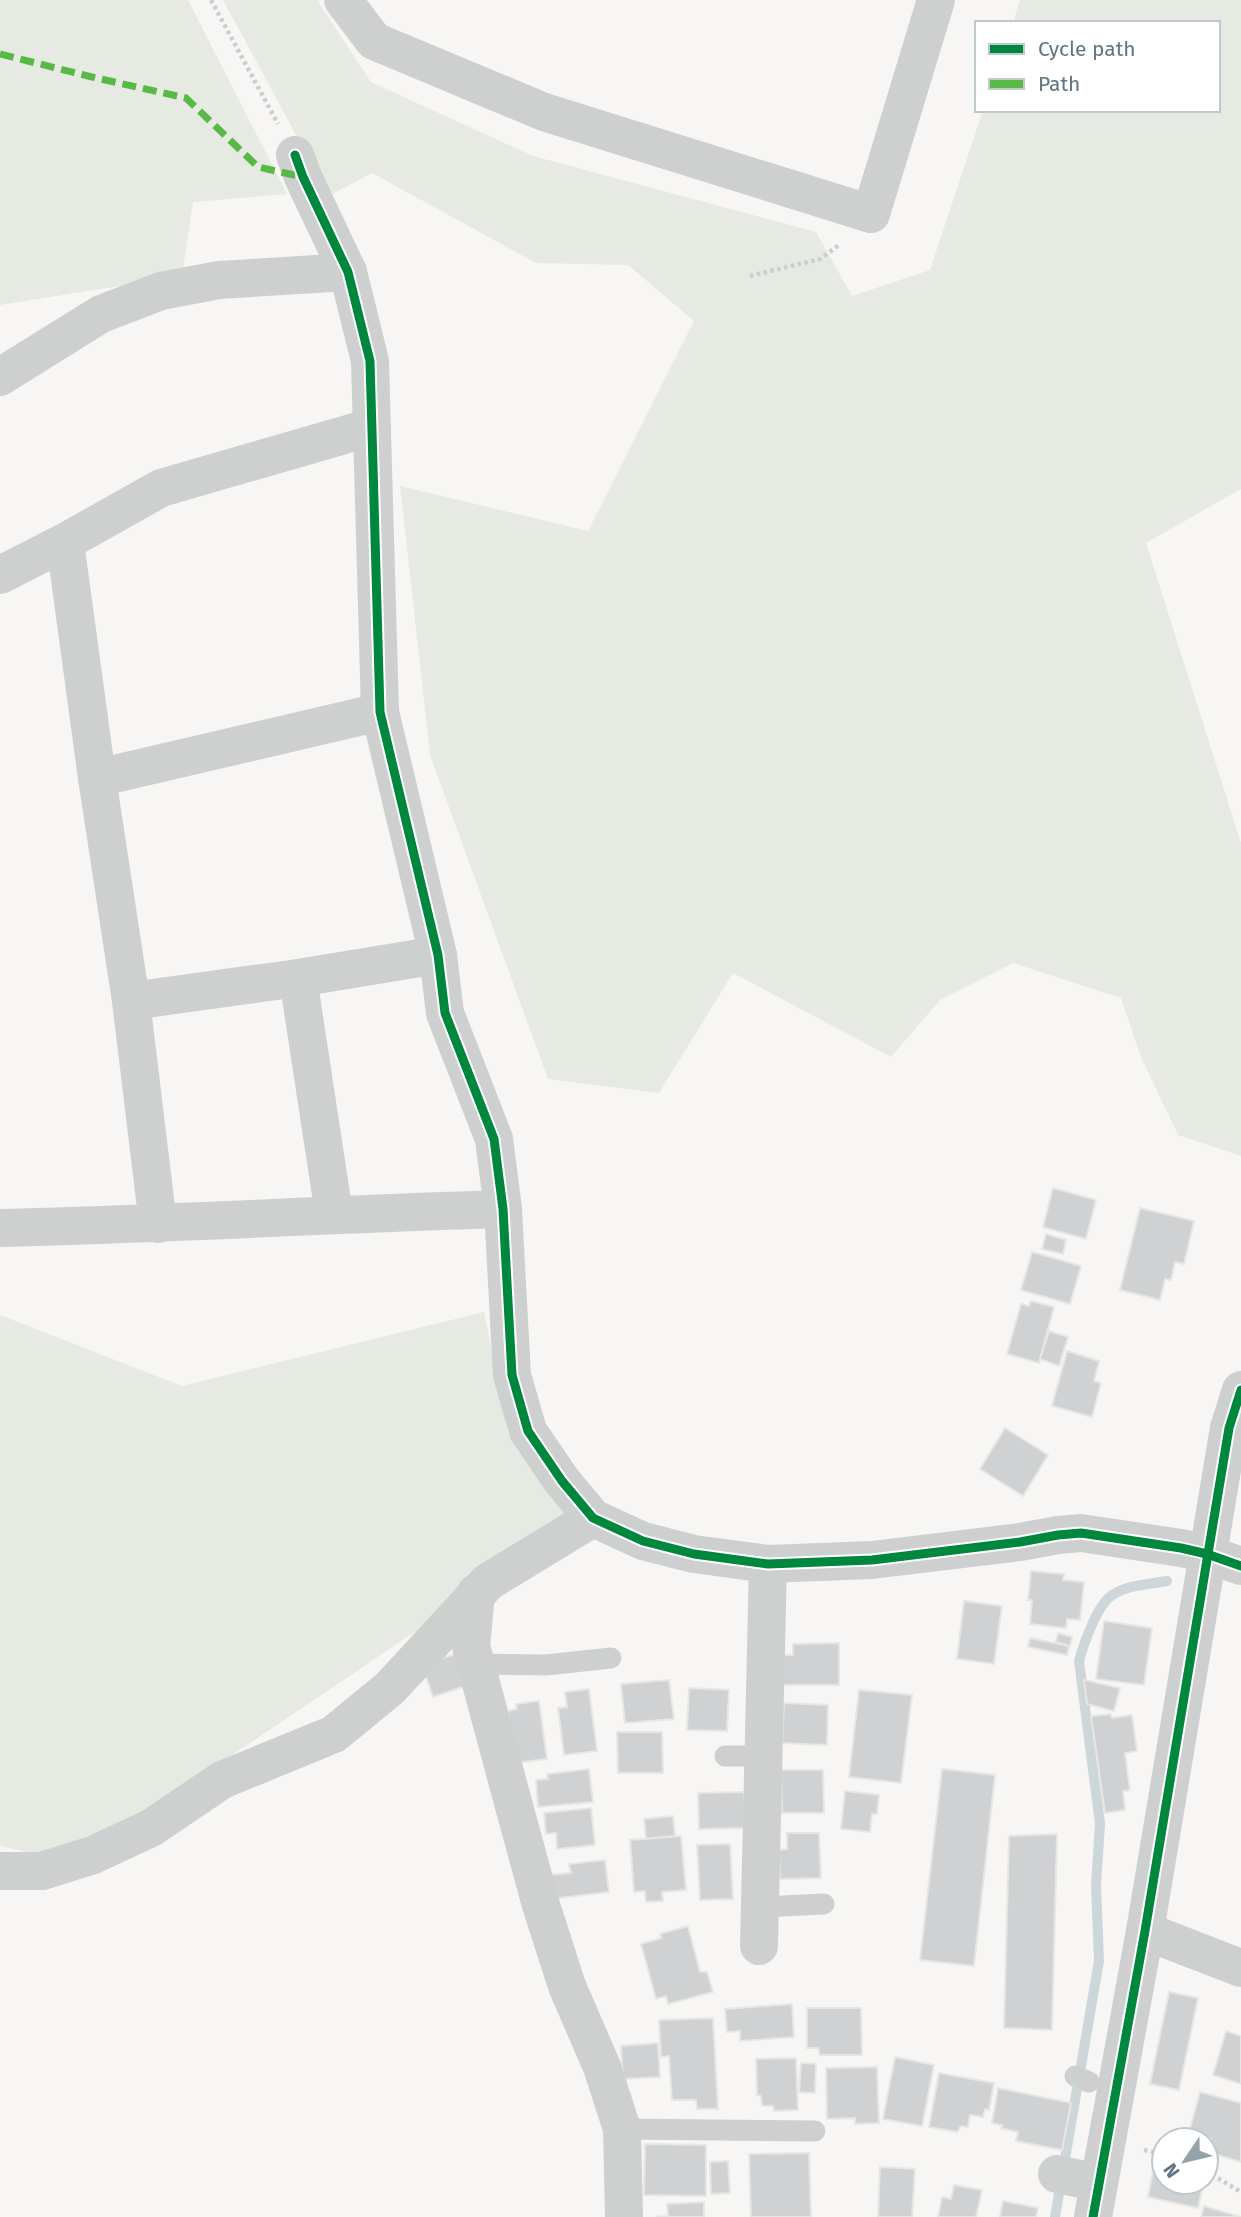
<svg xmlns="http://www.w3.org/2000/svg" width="1241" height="2217" font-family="'Fira Sans',sans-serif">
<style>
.green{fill:#e6eae3}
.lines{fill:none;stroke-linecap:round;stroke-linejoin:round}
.stream{stroke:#cdd7d9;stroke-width:10}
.building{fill:#cfd1d2;stroke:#e6e6e5;stroke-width:2}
.path{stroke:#cccdce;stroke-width:4.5;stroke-dasharray:3.5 3.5;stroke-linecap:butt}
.service{stroke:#ced0d0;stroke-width:21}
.minor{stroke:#ced0d0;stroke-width:38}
.tertiary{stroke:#ced0d0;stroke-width:38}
.quiet{stroke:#58b947;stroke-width:7;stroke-dasharray:14 7;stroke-linecap:butt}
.cycleway-casing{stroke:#fff;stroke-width:13}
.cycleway{stroke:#00873e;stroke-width:9}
</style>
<rect width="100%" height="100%" fill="#f7f6f5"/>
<g class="green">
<polygon points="0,0 188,0 287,194 193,202 182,276 0,305"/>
<polygon points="223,0 317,0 371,82 533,156 816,232 852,296 930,270 983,110 1218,110 1218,23 1013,23 1020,0 1241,0 1241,489 1146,543 1241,843 1241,1156 1178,1135 1141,1057 1121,998 1013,963 940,1000 891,1057 733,973 659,1093 548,1079 430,755 400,486 588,531 694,321 628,265 536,263 372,173 329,196"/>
<polygon points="484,1312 508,1433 573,1525 74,1862 0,1846 0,1315 182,1386"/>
</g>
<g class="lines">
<path class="stream" d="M1055,2217L1099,1961L1096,1886L1100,1824L1079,1661C1084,1643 1098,1602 1114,1594C1128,1585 1151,1584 1167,1581"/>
</g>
<g class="building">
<polygon points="1053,1188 1096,1200 1086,1239 1043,1227"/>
<polygon points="1140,1208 1194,1221 1184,1264 1175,1262 1171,1280 1165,1279 1160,1300 1120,1290"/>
<polygon points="1046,1234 1066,1240 1063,1254 1042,1249"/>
<polygon points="1032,1252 1081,1266 1070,1304 1021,1290"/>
<polygon points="1031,1301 1054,1307 1039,1363 1007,1354 1021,1304 1029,1306"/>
<polygon points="1049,1331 1068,1337 1059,1366 1040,1359"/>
<polygon points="1067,1351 1099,1361 1094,1381 1101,1383 1092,1417 1052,1406"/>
<polygon points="1005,1428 1048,1455 1023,1496 980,1469"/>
<polygon points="1031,1571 1064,1574 1063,1580 1084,1582 1080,1620 1067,1619 1066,1628 1030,1624 1032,1600 1028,1600"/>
<polygon points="964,1601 1002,1606 994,1664 957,1659"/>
<polygon points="1104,1621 1152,1628 1144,1685 1096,1679"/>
<polygon points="1058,1633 1072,1637 1070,1646 1056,1642"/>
<polygon points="1030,1638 1069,1646 1067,1655 1028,1647"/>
<polygon points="839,1643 839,1685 782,1685 783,1655 793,1655 793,1644"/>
<polygon points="461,1652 471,1684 433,1697 422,1665"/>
<polygon points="669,1680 674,1719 625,1723 621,1684"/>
<polygon points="1084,1680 1120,1688 1114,1711 1087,1704"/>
<polygon points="689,1688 729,1690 727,1731 687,1730"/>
<polygon points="589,1689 597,1751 564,1755 558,1708 567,1707 565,1692"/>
<polygon points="859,1690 912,1695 901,1783 849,1777"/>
<polygon points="539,1701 547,1759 515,1763 508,1711 517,1709 516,1704"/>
<polygon points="784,1703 828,1705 827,1745 782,1743"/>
<polygon points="1111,1714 1112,1718 1132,1715 1137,1751 1125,1753 1130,1790 1123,1791 1125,1810 1105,1813 1091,1716"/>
<polygon points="617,1732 662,1732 663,1773 618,1773"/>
<polygon points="589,1769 593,1802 538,1807 536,1780 548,1779 547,1774"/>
<polygon points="942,1769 995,1775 974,1966 920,1960"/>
<polygon points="781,1770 823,1770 824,1813 782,1813"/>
<polygon points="845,1791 879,1795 877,1814 872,1814 870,1832 841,1829"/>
<polygon points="744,1792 745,1828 699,1829 698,1793"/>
<polygon points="591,1808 595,1845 557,1849 556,1833 546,1834 544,1813"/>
<polygon points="673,1816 675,1836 646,1839 644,1819"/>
<polygon points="787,1833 819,1833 821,1878 780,1879 779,1850 787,1849"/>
<polygon points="1057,1834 1052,2030 1004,2028 1009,1836"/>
<polygon points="681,1836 686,1890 662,1892 663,1901 646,1902 645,1891 634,1892 630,1840"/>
<polygon points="730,1844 733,1899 700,1900 697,1845"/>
<polygon points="605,1860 609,1892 551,1899 548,1875 571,1873 569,1864"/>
<polygon points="688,1926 700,1972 707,1972 713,1992 668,2004 666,1996 656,1999 641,1944 662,1938 660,1934"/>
<polygon points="1169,1992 1198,1998 1179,2090 1150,2084"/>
<polygon points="792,2004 794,2037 740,2041 740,2031 727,2032 725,2009"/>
<polygon points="807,2008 861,2008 862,2055 820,2055 818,2048 807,2048"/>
<polygon points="713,2018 718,2109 697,2109 696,2100 672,2100 669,2056 661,2057 659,2020"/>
<polygon points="1226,2031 1241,2036 1241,2084 1213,2075"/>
<polygon points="658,2043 660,2077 623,2079 621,2046"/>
<polygon points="895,2057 934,2065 922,2126 883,2119"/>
<polygon points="796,2058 798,2110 774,2111 773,2106 762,2106 761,2096 757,2095 756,2059"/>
<polygon points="801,2063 816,2064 815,2093 799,2092"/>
<polygon points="877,2067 879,2123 855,2124 855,2118 827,2119 826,2068"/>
<polygon points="939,2073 994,2083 989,2110 985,2109 983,2117 970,2115 968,2127 961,2126 957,2132 929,2127"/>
<polygon points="998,2088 1071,2103 1062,2150 1016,2141 1018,2132 1001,2128 1002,2125 992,2123"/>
<polygon points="1200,2092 1241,2103 1241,2162 1208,2152 1211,2139 1189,2133"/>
<polygon points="645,2144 706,2145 706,2196 644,2195"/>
<polygon points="809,2153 811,2217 751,2217 749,2154"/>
<polygon points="728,2161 730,2193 711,2194 710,2162"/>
<polygon points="1155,2161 1164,2163 1164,2182 1191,2182 1203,2185 1198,2208 1148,2197"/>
<polygon points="880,2167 915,2169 912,2217 878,2217"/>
<polygon points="954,2185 982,2190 976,2217 938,2217 942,2197 951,2199"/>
<polygon points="1003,2201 1038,2208 1036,2217 1000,2217"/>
<polygon points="704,2202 704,2217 656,2217 668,2216 667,2204"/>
<polygon points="1204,2206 1241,2217 1201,2217"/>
</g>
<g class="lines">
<g class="path">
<polyline points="211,0 278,124"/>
<polyline points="750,276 820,259 839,245"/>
<polyline points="1144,2150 1164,2154"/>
<polyline points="1206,2171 1241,2192"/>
</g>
<g class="service">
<polyline points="476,1664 546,1665 611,1658"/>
<polyline points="725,1756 764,1756"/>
<polyline points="760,1907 824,1904"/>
<polyline points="1075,2076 1089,2082"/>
<polyline points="622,2129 815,2131"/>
</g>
<g class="minor">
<polyline points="343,0 374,41 544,112 871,214 936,0"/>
<polyline points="295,155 303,177 348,272 370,361 380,712 438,955 445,1013 494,1139 503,1209 512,1375 528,1431 562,1481 593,1518 643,1541 694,1554 768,1564 872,1560 1020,1542 1058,1535 1081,1533 1181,1548 1207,1554 1241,1566"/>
<polyline points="0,377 101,314 161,291 219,280 348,272"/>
<polyline points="65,542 97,778 131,1001 158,1224"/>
<polyline points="0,575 65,542 161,488 372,427"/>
<polyline points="97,778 380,712"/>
<polyline points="298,978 334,1214"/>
<polyline points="131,1001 298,978 438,955"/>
<path d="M0,1228C168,1224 335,1214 503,1209"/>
<polyline points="476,1593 471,1646 514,1806 541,1905 567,1986 602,2067 622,2129 624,2217"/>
<polyline points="0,1871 42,1871 93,1855 151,1828 222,1780 334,1734 390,1688 488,1582 593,1518"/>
<polyline points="1145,1931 1241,1968"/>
<polyline points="759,1946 768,1564"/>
<polyline points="1057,2174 1099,2183"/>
</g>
<polyline class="tertiary" points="1093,2217 1145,1931 1229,1428 1241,1390"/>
<polyline class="quiet" points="0,54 92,77 186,98 258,167 303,177"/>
<g class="cycleway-casing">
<g id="cycleway">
<polyline points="295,155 303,177 348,272 370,361 380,712 438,955 445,1013 494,1139 503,1209 512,1375 528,1431 562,1481 593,1518 643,1541 694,1554 768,1564 872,1560 1020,1542 1058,1535 1081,1533 1181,1548 1207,1554 1241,1566"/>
<polyline points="1093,2217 1145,1931 1229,1428 1241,1390"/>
</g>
</g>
<use href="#cycleway" class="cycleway"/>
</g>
<rect x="975" y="21" width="245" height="91" fill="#ffffff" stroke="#bfc8cd" stroke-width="2"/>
<rect x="989" y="44" width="35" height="10" fill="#00873e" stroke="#bfc8cd" stroke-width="2"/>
<text x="1038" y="56" font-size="21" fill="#5f7582">Cycle path</text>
<rect x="989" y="79" width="35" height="10" fill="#58b947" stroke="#bfc8cd" stroke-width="2"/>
<text x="1038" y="91" font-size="21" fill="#5f7582">Path</text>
<g transform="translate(1185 2161) rotate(235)"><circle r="33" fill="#ffffff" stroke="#bfc8cd" stroke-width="2"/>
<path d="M0-5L12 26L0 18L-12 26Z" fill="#94a2aa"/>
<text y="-10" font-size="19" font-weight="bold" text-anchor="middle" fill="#5f7582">N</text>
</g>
</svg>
